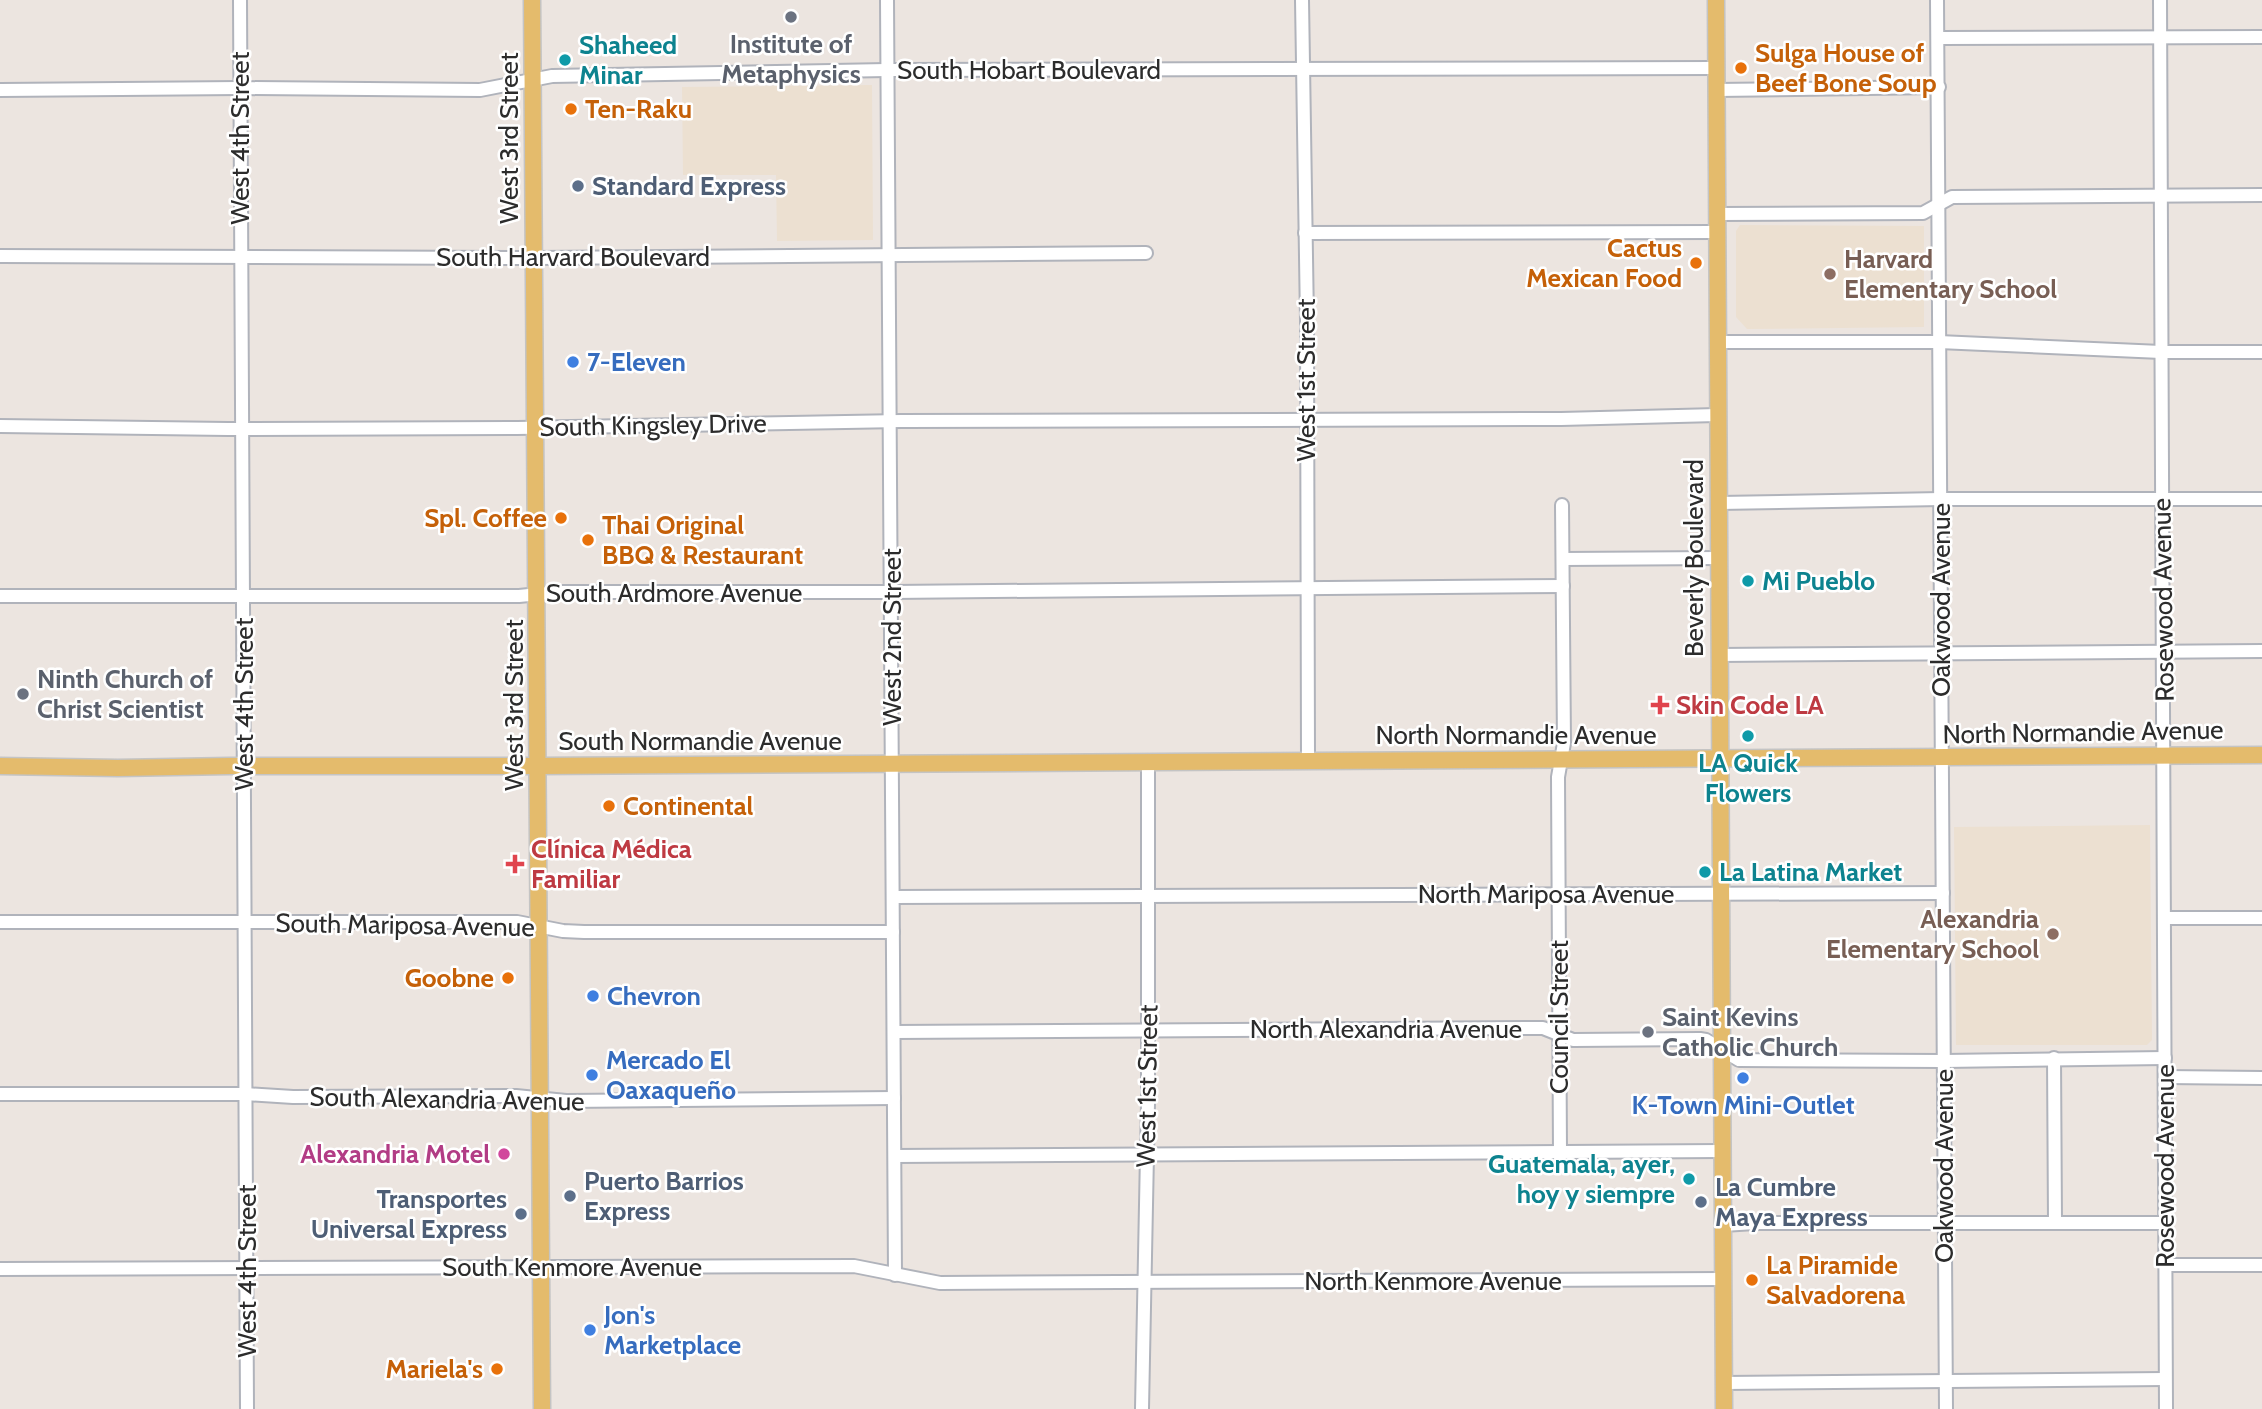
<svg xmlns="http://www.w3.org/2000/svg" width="2262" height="1409" font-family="Cabin,sans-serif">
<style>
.education{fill:#ece0d1}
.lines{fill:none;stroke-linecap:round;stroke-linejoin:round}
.minor-casing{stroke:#b0b3bb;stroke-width:16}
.major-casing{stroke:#c4c4c4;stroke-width:19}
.minor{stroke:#fff;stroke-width:12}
.major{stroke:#e4bb6c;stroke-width:16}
.worship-dot{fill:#6b7280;stroke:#fff;stroke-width:2.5}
.culture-dot{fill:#0f9aa8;stroke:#fff;stroke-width:2.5}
.food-dot{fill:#e8710a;stroke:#fff;stroke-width:2.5}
.service-dot{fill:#5c6f8a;stroke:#fff;stroke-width:2.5}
.education-dot{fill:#8d6e63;stroke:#fff;stroke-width:2.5}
.shop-dot{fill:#3f7fe0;stroke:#fff;stroke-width:2.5}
.health-dot{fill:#e0444e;stroke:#fff;stroke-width:2.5}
.hotel-dot{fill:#d1479c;stroke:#fff;stroke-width:2.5}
.labels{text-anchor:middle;stroke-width:5;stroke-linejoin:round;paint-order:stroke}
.worship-label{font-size:26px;font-weight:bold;fill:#5b616d;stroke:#fff;text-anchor:start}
.culture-label{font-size:26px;font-weight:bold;fill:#0d838f;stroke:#fff;text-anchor:start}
.food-label{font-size:26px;font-weight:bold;fill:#c56008;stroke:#fff;text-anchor:start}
.street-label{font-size:26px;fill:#2c2c2c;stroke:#fff}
.service-label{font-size:26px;font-weight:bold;fill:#4e5e75;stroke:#fff;text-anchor:start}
.education-label{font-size:26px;font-weight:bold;fill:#785e54;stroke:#fff;text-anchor:start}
.shop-label{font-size:26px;font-weight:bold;fill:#366cbe;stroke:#fff;text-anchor:start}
.health-label{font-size:26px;font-weight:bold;fill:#be3a42;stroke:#fff;text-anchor:start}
.hotel-label{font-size:26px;font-weight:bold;fill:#b23c85;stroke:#fff;text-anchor:end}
</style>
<rect width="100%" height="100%" fill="#ece5e0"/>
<g class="education">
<polygon points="872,85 873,240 777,241 776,175 683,175 682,87"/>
<polygon points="1740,225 1924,226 1924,327 1747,329 1736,317 1736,231"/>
<polygon points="2150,825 2152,1040 2147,1045 1956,1045 1954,827"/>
</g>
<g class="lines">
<g class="minor-casing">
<g id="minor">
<polyline points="240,0 247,1409"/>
<polyline points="887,0 895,1275"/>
<polyline points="1302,0 1307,321 1308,761"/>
<polyline points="1937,0 1946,1409"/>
<polyline points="2160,0 2166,1409"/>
<polyline points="1939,38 2262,37"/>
<polyline points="0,90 240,88 480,90 552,76 887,70 1716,68"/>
<polyline points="1716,90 1939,87"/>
<polyline points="1717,214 1923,213 1952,197 2262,195"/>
<polyline points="1305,233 1716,232"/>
<polyline points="0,256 535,258 1146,253"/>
<polyline points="1718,342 1939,342 2161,352 2262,352"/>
<polyline points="0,426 228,429 517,428 901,421 1561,419 1717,415"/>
<polyline points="1719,503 1941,499 2262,499"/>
<polyline points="1563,559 1719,558"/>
<polyline points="0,596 519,596 559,592 892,592 1563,586"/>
<polyline points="1719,655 2262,651"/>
<polyline points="893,897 1943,893"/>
<polyline points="2165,918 2262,918"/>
<polyline points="0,922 517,922 563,931 584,932 893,932"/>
<polyline points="894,1032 1543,1028 1573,1040 1700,1039 1706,1040 1739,1060 1944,1061 2165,1058"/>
<polyline points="2054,1058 2055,1223"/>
<polyline points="2165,1077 2262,1078"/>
<polyline points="0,1094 245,1094 293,1097 516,1096 566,1101 894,1098"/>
<polyline points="1560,1152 1558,777 1564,743 1562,505"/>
<polyline points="895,1156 1722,1151"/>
<polyline points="1723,1225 1755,1223 2165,1223"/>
<polyline points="2165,1265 2262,1265"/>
<polyline points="0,1269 854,1266 940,1283 1723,1279"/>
<polyline points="1724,1383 2165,1379"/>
<polyline points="1142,1409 1148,1103 1148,762"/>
</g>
</g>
<g class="major-casing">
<g id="major">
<polyline points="532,0 542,1409"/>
<polyline points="1716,0 1724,1409"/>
<polyline points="0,766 118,768 229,766 539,766 2262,755"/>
</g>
</g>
<use href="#minor" class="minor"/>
<use href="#major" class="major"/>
</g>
<g class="worship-dot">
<circle cx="791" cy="17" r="7"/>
<circle cx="23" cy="694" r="7"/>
<circle cx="1648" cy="1032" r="7"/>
</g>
<g class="culture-dot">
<circle cx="565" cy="60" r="7"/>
<circle cx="1748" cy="581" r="7"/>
<circle cx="1748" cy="736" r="7"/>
<circle cx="1705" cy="872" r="7"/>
<circle cx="1689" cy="1179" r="7"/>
</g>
<g class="food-dot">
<circle cx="1741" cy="68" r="7"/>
<circle cx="571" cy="109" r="7"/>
<circle cx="1696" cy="263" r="7"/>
<circle cx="561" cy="518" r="7"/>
<circle cx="588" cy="540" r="7"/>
<circle cx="609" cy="806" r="7"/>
<circle cx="508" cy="978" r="7"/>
<circle cx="1752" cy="1280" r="7"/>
<circle cx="497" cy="1369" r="7"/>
</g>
<g class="service-dot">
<circle cx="578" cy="186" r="7"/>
<circle cx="570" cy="1196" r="7"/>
<circle cx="1701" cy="1202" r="7"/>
<circle cx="521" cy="1214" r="7"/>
</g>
<g class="education-dot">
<circle cx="1830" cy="274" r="7"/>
<circle cx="2053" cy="934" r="7"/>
</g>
<g class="shop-dot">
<circle cx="573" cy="362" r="7"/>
<circle cx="593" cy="996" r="7"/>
<circle cx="592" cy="1075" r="7"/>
<circle cx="1743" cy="1078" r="7"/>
<circle cx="590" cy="1330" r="7"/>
</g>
<g class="health-dot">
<path d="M1656.5 694.5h7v7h7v7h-7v7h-7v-7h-7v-7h7z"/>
<path d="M511.5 853.5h7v7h7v7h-7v7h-7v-7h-7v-7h7z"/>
</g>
<circle class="hotel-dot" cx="504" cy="1154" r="7"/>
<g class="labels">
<g class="worship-label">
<text x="791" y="53" text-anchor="middle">Institute of<tspan x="791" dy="30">Metaphysics</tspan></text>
<text x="37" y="688">Ninth Church of<tspan x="37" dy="30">Christ Scientist</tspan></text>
<text x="1662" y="1026">Saint Kevins<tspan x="1662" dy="30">Catholic Church</tspan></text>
</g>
<g class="culture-label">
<text x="579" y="54">Shaheed<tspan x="579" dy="30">Minar</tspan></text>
<text x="1762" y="590">Mi Pueblo</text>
<text x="1748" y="772" text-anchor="middle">LA Quick<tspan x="1748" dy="30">Flowers</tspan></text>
<text x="1719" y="881">La Latina Market</text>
<text x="1675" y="1173" text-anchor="end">Guatemala, ayer,<tspan x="1675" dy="30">hoy y siempre</tspan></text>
</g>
<g class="food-label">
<text x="1755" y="62">Sulga House of<tspan x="1755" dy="30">Beef Bone Soup</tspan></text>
<text x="585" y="118">Ten-Raku</text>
<text x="1682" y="257" text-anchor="end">Cactus<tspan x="1682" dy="30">Mexican Food</tspan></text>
<text x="547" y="527" text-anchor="end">Spl. Coffee</text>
<text x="602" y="534">Thai Original<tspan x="602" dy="30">BBQ &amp; Restaurant</tspan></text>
<text x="623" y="815">Continental</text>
<text x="494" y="987" text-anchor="end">Goobne</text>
<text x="1766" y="1274">La Piramide<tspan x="1766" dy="30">Salvadorena</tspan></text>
<text x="483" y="1378" text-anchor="end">Mariela's</text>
</g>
<g class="street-label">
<text x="1029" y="79">South Hobart Boulevard</text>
<text transform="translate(240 138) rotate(-90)" y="9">West 4th Street</text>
<text transform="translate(509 138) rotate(-90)" y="9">West 3rd Street</text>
<text x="573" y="266">South Harvard Boulevard</text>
<text transform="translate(1306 380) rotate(-90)" y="9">West 1st Street</text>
<text transform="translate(653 425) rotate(-1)" y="9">South Kingsley Drive</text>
<text transform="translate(1694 558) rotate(-90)" y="9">Beverly Boulevard</text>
<text x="674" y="602">South Ardmore Avenue</text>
<text transform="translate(1941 600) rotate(-90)" y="9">Oakwood Avenue</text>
<text transform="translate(2163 600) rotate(-91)" y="9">Rosewood Avenue</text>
<text transform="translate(892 637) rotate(-90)" y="9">West 2nd Street</text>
<text transform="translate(244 704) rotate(-90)" y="9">West 4th Street</text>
<text transform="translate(514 705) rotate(-90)" y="9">West 3rd Street</text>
<text transform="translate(2083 732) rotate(-1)" y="9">North Normandie Avenue</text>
<text x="1516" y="744">North Normandie Avenue</text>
<text x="700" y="750">South Normandie Avenue</text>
<text x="1546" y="903">North Mariposa Avenue</text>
<text transform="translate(405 925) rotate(1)" y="9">South Mariposa Avenue</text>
<text transform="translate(1559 1017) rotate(-90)" y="9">Council Street</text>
<text x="1386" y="1038">North Alexandria Avenue</text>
<text transform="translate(1147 1086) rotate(-89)" y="9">West 1st Street</text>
<text transform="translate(447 1099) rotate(1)" y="9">South Alexandria Avenue</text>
<text transform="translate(1944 1166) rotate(-90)" y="9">Oakwood Avenue</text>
<text transform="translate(2165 1166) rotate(-90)" y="9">Rosewood Avenue</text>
<text x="572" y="1276">South Kenmore Avenue</text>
<text transform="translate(247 1271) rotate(-90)" y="9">West 4th Street</text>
<text x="1433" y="1290">North Kenmore Avenue</text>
</g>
<g class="service-label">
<text x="592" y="195">Standard Express</text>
<text x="584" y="1190">Puerto Barrios<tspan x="584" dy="30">Express</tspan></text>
<text x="1715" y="1196">La Cumbre<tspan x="1715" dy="30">Maya Express</tspan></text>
<text x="507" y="1208" text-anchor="end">Transportes<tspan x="507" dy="30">Universal Express</tspan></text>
</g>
<g class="education-label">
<text x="1844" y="268">Harvard<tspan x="1844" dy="30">Elementary School</tspan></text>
<text x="2039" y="928" text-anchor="end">Alexandria<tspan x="2039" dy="30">Elementary School</tspan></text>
</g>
<g class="shop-label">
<text x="587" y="371">7-Eleven</text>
<text x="607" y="1005">Chevron</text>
<text x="606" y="1069">Mercado El<tspan x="606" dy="30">Oaxaqueño</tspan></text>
<text x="1743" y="1114" text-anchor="middle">K-Town Mini-Outlet</text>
<text x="604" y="1324">Jon's<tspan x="604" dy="30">Marketplace</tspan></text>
</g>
<g class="health-label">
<text x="1676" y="714">Skin Code LA</text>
<text x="531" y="858">Clínica Médica<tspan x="531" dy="30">Familiar</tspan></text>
</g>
<g class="hotel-label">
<text x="490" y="1163">Alexandria Motel</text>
</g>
</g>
</svg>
